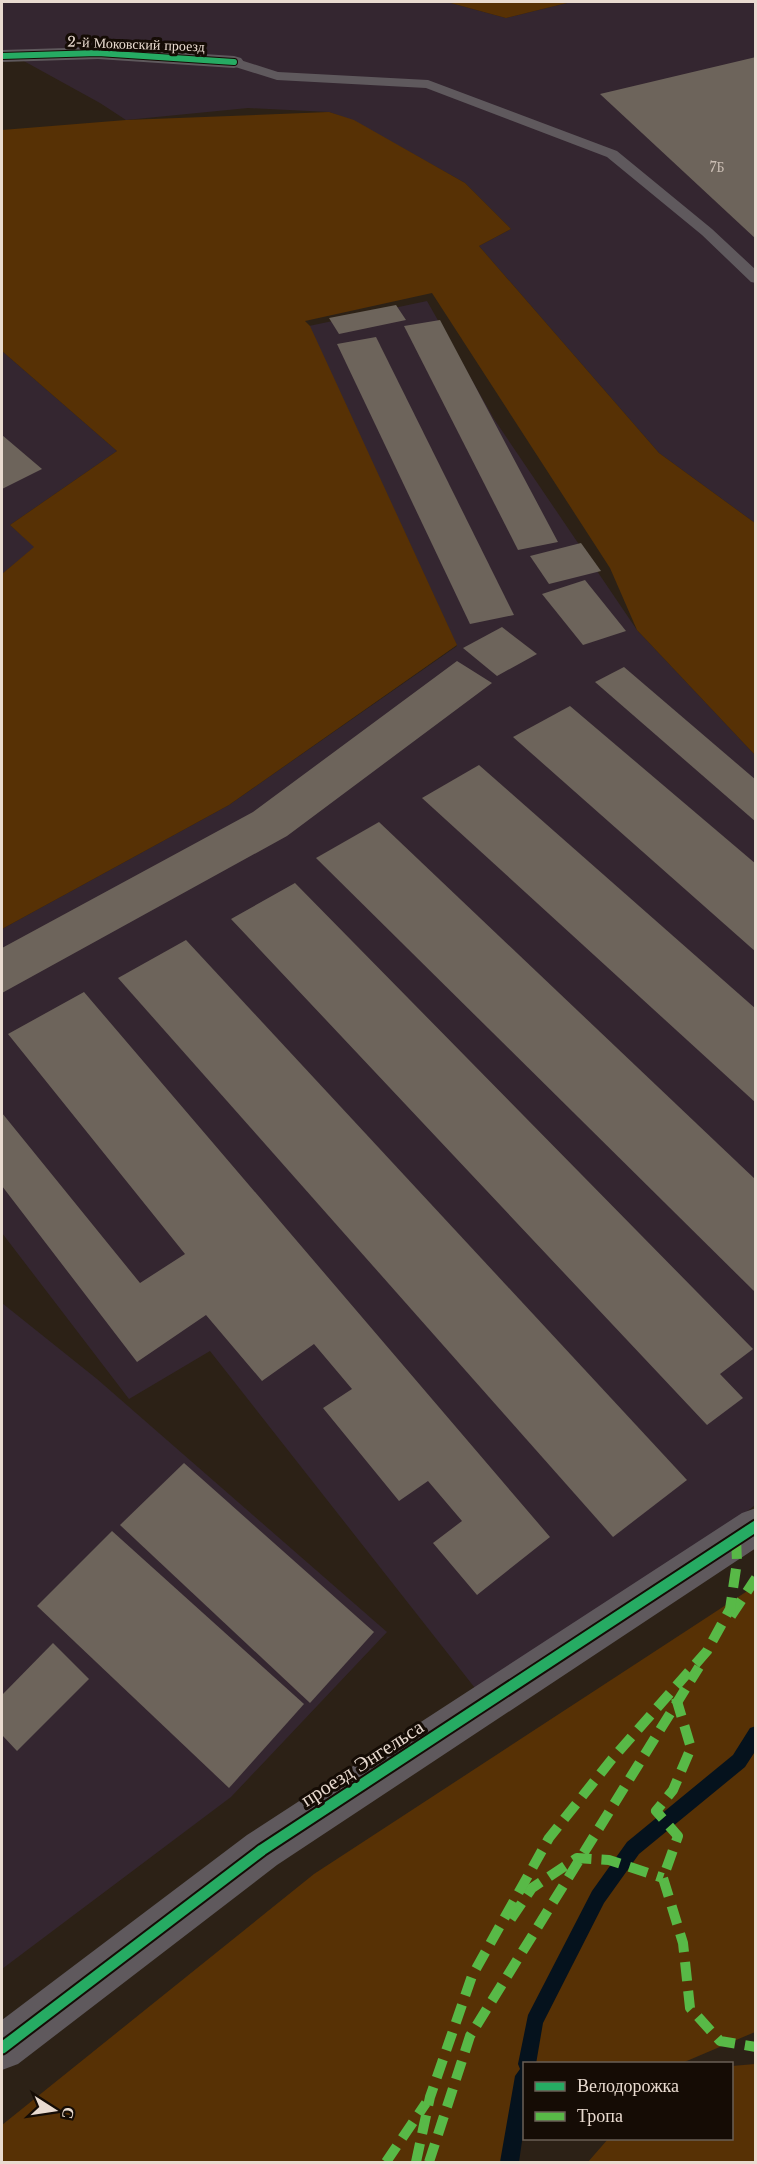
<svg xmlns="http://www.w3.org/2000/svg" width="757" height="2164" font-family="'Libre Baskerville',serif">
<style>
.industrial{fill:#342630}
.green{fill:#573105}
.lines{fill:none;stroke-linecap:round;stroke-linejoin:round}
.stream{fill:#05121d;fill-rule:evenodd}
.building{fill:#6d645b}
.service{fill:#5f595d;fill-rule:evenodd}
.minor{fill:#5f595d;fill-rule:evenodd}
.quiet{stroke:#58b947;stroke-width:10;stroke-dasharray:19 10;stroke-linecap:butt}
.cycleway-far1-casing{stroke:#150c05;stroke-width:8}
.cycleway-casing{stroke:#150c05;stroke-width:15}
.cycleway-far1{stroke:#26ab63;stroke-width:6}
.cycleway{stroke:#26ab63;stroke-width:11}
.labels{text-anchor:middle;stroke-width:6;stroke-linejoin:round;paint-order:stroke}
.far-street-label{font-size:14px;fill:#e9dbd0;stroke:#150c05}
.number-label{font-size:14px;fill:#cabdb3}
.near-street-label{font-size:20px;fill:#e9dbd0;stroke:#150c05}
</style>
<rect width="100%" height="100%" fill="#2c2116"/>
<g class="industrial">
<polygon points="2,2 447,2 506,18 571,2 755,2 755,523 659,453 479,246 511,229 465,183 354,121 329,112 248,108 126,120 100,103 2,49"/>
<polygon points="427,301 494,419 637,630 755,755 755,1505 623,1611 482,1697 210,1351 129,1399 2,1233 2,929 229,805 457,646 309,326"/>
<polygon points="2,351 117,451 10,525 35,547 2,574"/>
<polygon points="2,1303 97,1379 387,1632 231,1797 2,1969"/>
</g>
<g class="green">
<polygon points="447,2 571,2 506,18"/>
<polygon points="329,112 354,120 465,183 511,229 479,246 659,453 755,523 755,755 637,630 610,568 432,293 305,321 310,326 457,645 229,805 2,929 2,574 34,547 10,525 117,451 2,351 2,130 126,120"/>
<polygon points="755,1586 755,2032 682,2063 524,2064 524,2132 520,2134 514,2162 2,2162 2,2125 314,1874"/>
<polygon points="755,2064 755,2162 588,2162 608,2139 732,2138 732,2066"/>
</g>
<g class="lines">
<polygon class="stream" points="756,1726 756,1750 745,1767 639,1854 604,1903 543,2023 536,2064 524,2064 524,2127 519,2162 500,2162 515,2076 520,2069 518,2064 528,2015 592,1891 627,1842 733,1755 750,1728"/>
</g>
<g class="building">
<polygon points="756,57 756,239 600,94"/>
<polygon points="396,305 406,320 339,334 329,318"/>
<polygon points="440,320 558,542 518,550 404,326"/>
<polygon points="376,337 514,615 470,624 337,344"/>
<polygon points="2,435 42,469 2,489"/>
<polygon points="581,543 601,571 549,584 530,556"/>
<polygon points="585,580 626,631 583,645 542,594"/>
<polygon points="502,627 537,654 497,676 463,648"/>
<polygon points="457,661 492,683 287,836 2,993 2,948 253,812"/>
<polygon points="624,667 756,780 756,822 595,682"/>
<polygon points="570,706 756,864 756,952 513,737"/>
<polygon points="479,765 756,1009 756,1103 422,798"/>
<polygon points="379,822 756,1180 756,1293 316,858"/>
<polygon points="295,883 753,1349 720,1374 743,1398 707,1425 231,919"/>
<polygon points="186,940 687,1480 613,1537 118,978"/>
<polygon points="84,992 550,1537 477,1595 433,1543 462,1521 428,1481 399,1501 323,1408 352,1389 314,1344 262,1381 206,1315 137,1362 2,1186 2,1113 140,1283 185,1254 8,1034"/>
<polygon points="184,1463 374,1632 310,1703 120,1525"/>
<polygon points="112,1531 304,1704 229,1788 37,1606"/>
<polygon points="53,1643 89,1679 17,1751 2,1735 2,1695"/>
</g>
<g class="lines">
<polygon class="service" points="234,58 278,72 428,80 617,151 712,229 756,270 756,283 751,282 702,235 607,157 426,88 277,80 229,65 229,59"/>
<g class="minor">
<polygon points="98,47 234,56 241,58 244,62 241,66 234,68 98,59 2,62 2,50"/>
<polygon points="756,1508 756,1548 277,1865 18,2064 2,2070 2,2020 247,1835 742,1513"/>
</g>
<g class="quiet">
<polyline points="731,1616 756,1578"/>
<polyline points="676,1698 691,1748 673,1790 656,1811 678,1836 663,1878 683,1943 690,2008 720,2041 756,2047"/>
<polyline points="511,1919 532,1888 577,1858 609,1860 663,1878"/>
<polyline points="386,2162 426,2103"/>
<polyline points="416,2162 430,2097 472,1976 549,1838 612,1759 707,1651 730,1609 737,1562 736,1537"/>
<polyline points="429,2162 470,2036 699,1667"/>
</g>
<g class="cycleway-far1-casing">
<polyline id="cycleway-far1" points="2,56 98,53 234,62"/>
</g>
<g class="cycleway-casing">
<polyline id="cycleway" points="2,2048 262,1850 756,1526"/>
</g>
<use href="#cycleway-far1" class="cycleway-far1"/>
<use href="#cycleway" class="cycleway"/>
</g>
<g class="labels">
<g class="far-street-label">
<text transform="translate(136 44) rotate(2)" y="5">2-й Моковский проезд</text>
</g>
<g class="number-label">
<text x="717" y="172">7Б</text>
</g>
<g class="near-street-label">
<text transform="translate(362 1763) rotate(-33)" y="7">проезд Энгельса</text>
</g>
</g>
<rect width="757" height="2164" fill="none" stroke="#e9dbd0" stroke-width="6"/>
<rect x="523" y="2062" width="210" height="78" fill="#150c05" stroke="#6a5f56" stroke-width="1.5"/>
<rect x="535" y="2082" width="30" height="9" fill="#26ab63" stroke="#6a5f56" stroke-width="1.5"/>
<text x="577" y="2092" font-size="18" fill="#e9dbd0">Велодорожка</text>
<rect x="535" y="2112" width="30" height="9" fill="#58b947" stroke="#6a5f56" stroke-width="1.5"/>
<text x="577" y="2122" font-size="18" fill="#e9dbd0">Тропа</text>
<g transform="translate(54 2110) rotate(102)" stroke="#150c05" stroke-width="4.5" paint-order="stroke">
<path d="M0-4.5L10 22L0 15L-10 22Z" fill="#e9dbd0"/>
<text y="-9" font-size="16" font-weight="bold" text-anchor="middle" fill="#e9dbd0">С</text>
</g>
</svg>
